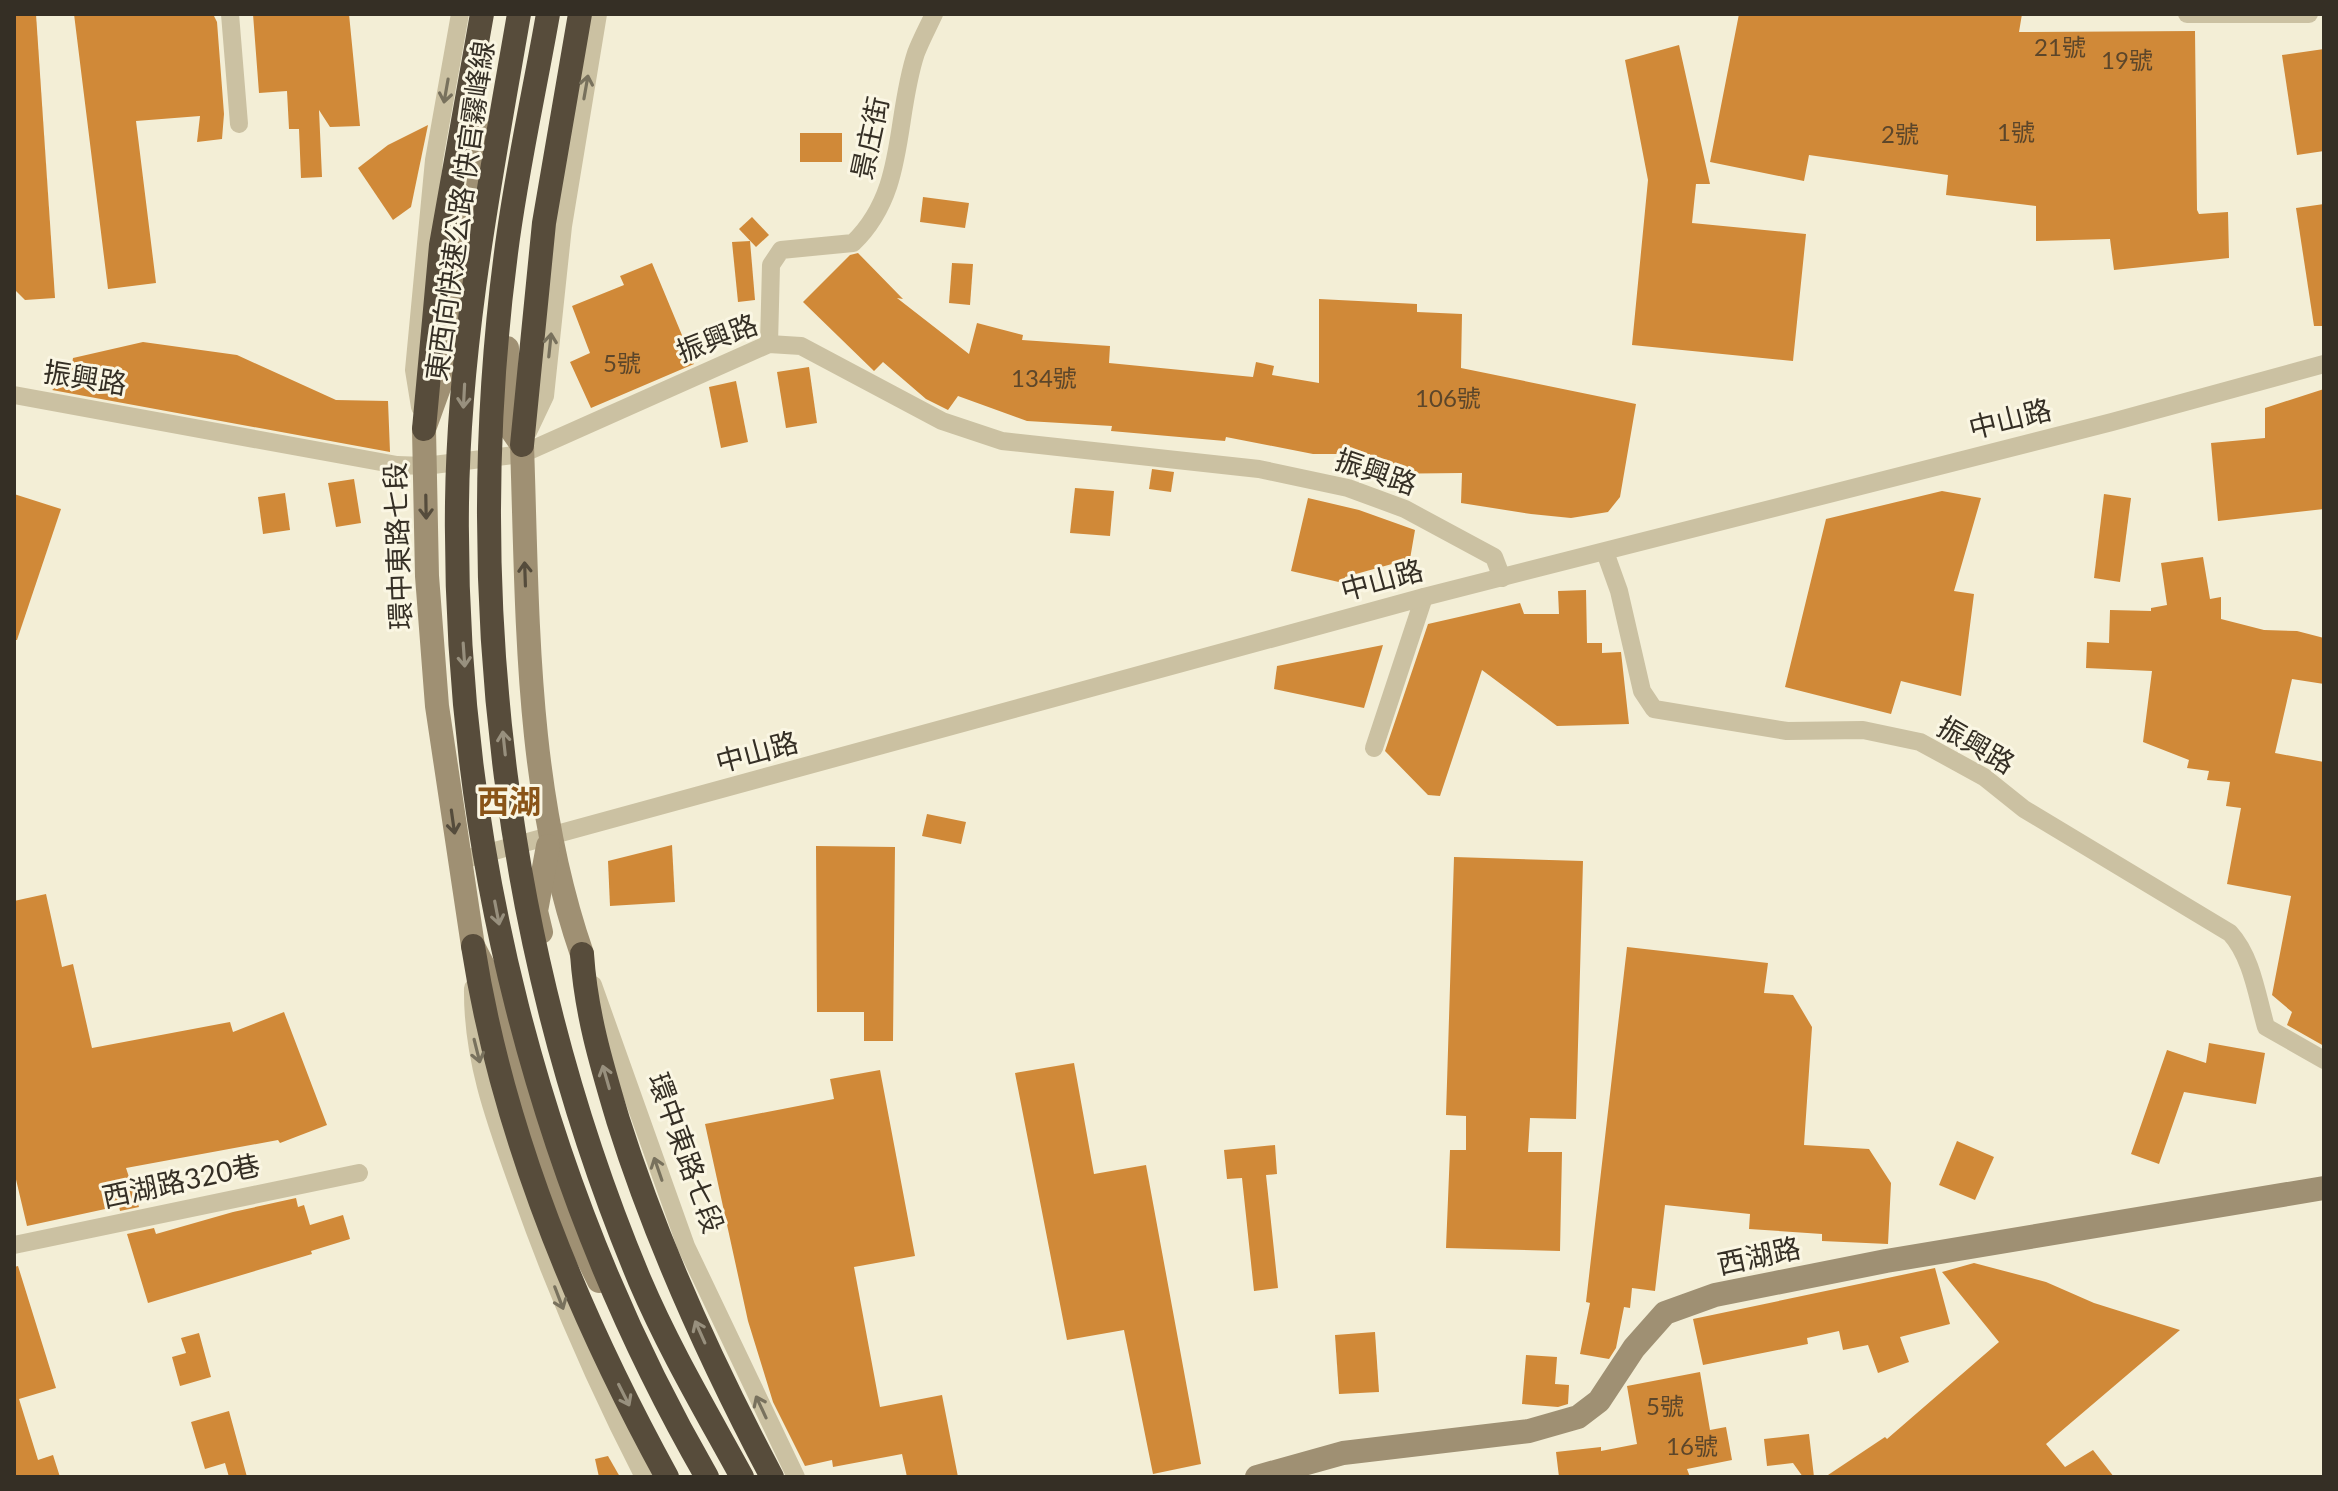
<svg xmlns="http://www.w3.org/2000/svg" width="2338" height="1491" font-family="Lato,'Noto Sans TC',sans-serif">
<style>
.building{fill:#d08938}
.lines{fill:none;stroke-linecap:round;stroke-linejoin:round}
.street{stroke:#cbc1a2;stroke-width:18}
.secondary{stroke:#9f9073;stroke-width:24}
.highway{stroke:#574c3b;stroke-width:24}
.highway-bridge{stroke:#574c3b;stroke-width:24}
.oneway{stroke:#78715d}
.oneway2{stroke:#98907e}
.oneway3{stroke:#554c3c}
.labels{text-anchor:middle;stroke-width:6;stroke-linejoin:round;paint-order:stroke}
.number-label{font-size:24px;fill:#5c462a}
.street-label{font-size:28px;fill:#352f25;stroke:#faf6e3}
.quarter-label{font-size:32px;font-weight:bold;fill:#8a5418;stroke:#faf6e3}
</style>
<rect width="100%" height="100%" fill="#f3eed6"/>
<g class="building">
<polygon points="14,14 36,14 55,298 25,300 14,289"/>
<polygon points="74,14 213,14 217,22 224,114 222,139 197,142 200,116 136,121 156,283 108,289"/>
<polygon points="253,14 349,14 360,126 330,127 319,110 322,177 301,178 299,129 289,129 287,91 259,93"/>
<polygon points="1739,14 2022,14 2019,32 2195,31 2197,210 2199,214 2228,212 2229,258 2114,270 2110,239 2036,241 2036,206 1946,195 1948,175 1809,155 1804,181 1710,162"/>
<polygon points="1679,45 1710,184 1696,184 1692,223 1806,234 1793,361 1632,345 1648,180 1625,60"/>
<polygon points="2324,49 2324,151 2297,155 2282,55"/>
<polygon points="428,125 411,207 393,220 358,168 388,145"/>
<rect x="800" y="133" width="42" height="29"/>
<polygon points="923,197 969,203 965,228 920,222"/>
<polygon points="2324,204 2324,326 2314,326 2296,208"/>
<polygon points="752,217 769,235 756,247 739,229"/>
<polygon points="750,241 755,300 738,302 732,242"/>
<polygon points="858,253 903,299 897,298 969,354 977,323 1023,335 1022,340 1110,346 1109,363 1253,377 1256,362 1274,366 1272,375 1319,383 1319,299 1417,304 1417,312 1462,314 1461,368 1636,404 1620,497 1608,512 1571,518 1531,514 1461,503 1462,473 1370,474 1370,454 1313,454 1226,437 1225,441 1111,431 1112,426 1027,421 958,396 948,410 926,399 883,362 874,371 803,302 850,255"/>
<polygon points="652,263 694,364 591,408 570,362 590,353 572,306 624,285 620,276"/>
<polygon points="952,263 973,264 970,305 949,303"/>
<polygon points="143,342 237,355 336,400 388,401 390,452 52,390 70,377 73,358"/>
<polygon points="809,367 817,423 786,428 777,372"/>
<polygon points="736,381 748,442 721,448 709,387"/>
<polygon points="2324,389 2324,509 2218,521 2211,443 2265,438 2265,408"/>
<polygon points="1152,469 1174,472 1171,492 1149,489"/>
<polygon points="354,479 361,523 336,527 328,483"/>
<polygon points="1075,488 1114,491 1110,536 1070,533"/>
<polygon points="1942,491 1981,498 1954,591 1974,594 1961,696 1901,681 1891,714 1785,687 1826,519"/>
<polygon points="285,493 290,530 263,534 258,497"/>
<polygon points="14,494 61,509 17,640 14,640"/>
<polygon points="2104,494 2131,498 2120,582 2094,578"/>
<polygon points="1308,498 1359,510 1415,530 1410,559 1345,577 1343,583 1291,571"/>
<polygon points="2203,557 2210,599 2221,597 2221,619 2264,630 2297,631 2324,638 2324,684 2292,679 2275,753 2324,762 2324,1046 2287,1025 2292,1012 2272,995 2291,896 2227,884 2241,808 2226,806 2230,782 2207,780 2209,771 2187,768 2189,760 2143,742 2152,671 2086,668 2087,642 2109,643 2110,610 2151,611 2151,608 2167,605 2161,563"/>
<polygon points="1586,590 1587,643 1602,643 1602,653 1621,652 1629,724 1557,726 1482,670 1440,796 1428,795 1385,751 1428,624 1520,603 1524,614 1559,614 1558,591"/>
<polygon points="1383,645 1364,708 1274,689 1277,666"/>
<polygon points="927,814 966,822 961,844 922,836"/>
<polygon points="672,845 675,902 610,906 608,861"/>
<polygon points="816,846 895,847 893,1041 864,1041 864,1012 817,1012"/>
<polygon points="1454,857 1583,861 1576,1119 1530,1118 1528,1152 1562,1152 1560,1251 1446,1248 1450,1150 1466,1150 1466,1116 1446,1115"/>
<polygon points="46,894 62,967 73,964 92,1048 230,1022 233,1032 284,1012 327,1125 280,1143 278,1140 126,1168 139,1207 120,1211 119,1206 27,1226 14,1171 14,901"/>
<polygon points="1627,947 1768,963 1764,993 1793,995 1812,1027 1804,1145 1869,1149 1891,1183 1888,1244 1822,1241 1822,1234 1749,1229 1750,1214 1665,1205 1655,1291 1632,1288 1630,1308 1624,1307 1616,1348 1609,1359 1580,1354 1590,1303 1586,1302"/>
<polygon points="2209,1043 2265,1053 2256,1104 2184,1092 2159,1164 2131,1154 2167,1050 2206,1063"/>
<polygon points="1074,1063 1094,1174 1146,1165 1201,1464 1153,1474 1124,1330 1067,1340 1015,1073"/>
<polygon points="880,1070 915,1256 854,1267 880,1407 942,1395 958,1477 907,1477 902,1454 833,1467 832,1460 805,1466 773,1402 748,1321 705,1124 834,1099 830,1079"/>
<polygon points="1957,1141 1994,1157 1975,1200 1939,1185"/>
<polygon points="1275,1145 1277,1174 1266,1175 1278,1288 1254,1291 1242,1178 1227,1179 1224,1150"/>
<polygon points="296,1198 298,1207 304,1205 310,1225 343,1215 350,1239 311,1251 312,1254 148,1303 127,1234 154,1228 156,1234 233,1212"/>
<polygon points="1974,1263 2046,1282 2094,1303 2180,1330 2046,1444 2065,1467 2093,1450 2114,1477 1825,1477 1885,1437 1887,1439 1999,1342 1942,1272"/>
<polygon points="18,1266 56,1388 19,1399 38,1460 53,1455 60,1477 14,1477 14,1267"/>
<polygon points="1935,1268 1950,1324 1900,1337 1909,1362 1878,1373 1868,1345 1843,1350 1839,1331 1807,1338 1808,1344 1703,1365 1693,1319"/>
<polygon points="1375,1332 1379,1392 1339,1394 1335,1335"/>
<polygon points="199,1333 211,1377 180,1386 172,1357 186,1353 181,1338"/>
<polygon points="1526,1355 1557,1357 1555,1384 1569,1385 1568,1404 1558,1407 1522,1404"/>
<polygon points="1700,1372 1710,1430 1726,1427 1732,1460 1687,1469 1690,1477 1559,1477 1556,1452 1601,1447 1601,1451 1637,1444 1627,1386"/>
<polygon points="229,1411 247,1477 229,1477 225,1463 205,1469 191,1422"/>
<polygon points="1809,1434 1814,1477 1803,1477 1793,1463 1767,1466 1764,1439"/>
<polygon points="608,1456 620,1477 599,1477 595,1459"/>
</g>
<g class="lines">
<g class="street">
<polyline points="230,14 239,124"/>
<polyline points="2187,14 2309,14"/>
<path d="M769,344L771,265L781,250L853,243C907,191 894,119 916,53C921,40 928,27 934,14"/>
<polyline points="14,395 397,465 425,466 522,454 769,344 801,346 942,421 1002,441 1259,469 1348,488 1405,509 1494,557 1502,578"/>
<polyline points="420,407 414,370 434,160 460,14"/>
<polyline points="528,432 545,396 563,226 598,14"/>
<path d="M1605,552L1619,591L1642,691L1654,709L1787,731L1863,730L1920,742L1984,777L2024,809L2230,933C2252,957 2257,996 2266,1027L2324,1060"/>
<polyline points="1374,748 1424,597"/>
<polyline points="458,861 1424,597 2112,422 2324,364"/>
<polyline points="593,985 686,1246 796,1477"/>
<path d="M473,988C472,1060 496,1123 520,1190C555,1289 596,1384 644,1477"/>
<polyline points="14,1245 359,1173"/>
</g>
<g class="secondary">
<polyline points="486,133 454,346 424,429 427,576 437,706 473,946 508,1014 536,1123 580,1242 599,1281"/>
<path d="M507,348L506,422L522,445C528,618 525,789 582,954"/>
<polyline points="541,932 536,911 548,846"/>
<polyline points="1257,1477 1343,1453 1529,1431 1578,1417 1599,1401 1634,1348 1665,1313 1715,1295 1886,1261 2324,1188"/>
</g>
<g class="highway">
<polyline points="424,429 441,245 482,14"/>
<polyline points="522,445 544,223 580,14"/>
<path d="M473,946C502,1132 577,1313 667,1477"/>
<path d="M582,954C586,1013 601,1063 618,1120C657,1244 711,1362 772,1477"/>
</g>
<g class="highway-bridge">
<path d="M519,14C491,176 459,338 457,503C453,841 538,1184 707,1477"/>
<path d="M548,14C534,94 516,173 506,253C461,597 506,962 640,1281C669,1349 707,1413 742,1477"/>
</g>
</g>
<defs><path id="oneway-shaft" d="M-6 0H5M1.5-3L5.5 0L1.5 3" fill="none" stroke-width="1.6" stroke-linecap="round" stroke-linejoin="round" transform="scale(2)"/></defs>
<g class="oneway">
<use href="#oneway-shaft" transform="translate(586 87) rotate(-80)"/>
<use href="#oneway-shaft" transform="translate(446 91) rotate(100)"/>
<use href="#oneway-shaft" transform="translate(550 345) rotate(-84)"/>
<use href="#oneway-shaft" transform="translate(477 1051) rotate(76)"/>
<use href="#oneway-shaft" transform="translate(658 1169) rotate(-109)"/>
<use href="#oneway-shaft" transform="translate(559 1298) rotate(69)"/>
<use href="#oneway-shaft" transform="translate(761 1407) rotate(-115)"/>
</g>
<g class="oneway2">
<use href="#oneway-shaft" transform="translate(464 396) rotate(93)"/>
<use href="#oneway-shaft" transform="translate(464 655) rotate(86)"/>
<use href="#oneway-shaft" transform="translate(504 743) rotate(-96)"/>
<use href="#oneway-shaft" transform="translate(497 913) rotate(79)"/>
<use href="#oneway-shaft" transform="translate(606 1077) rotate(-106)"/>
<use href="#oneway-shaft" transform="translate(700 1332) rotate(-114)"/>
<use href="#oneway-shaft" transform="translate(624 1395) rotate(63)"/>
</g>
<g class="oneway3">
<use href="#oneway-shaft" transform="translate(426 507) rotate(89)"/>
<use href="#oneway-shaft" transform="translate(525 574) rotate(-92)"/>
<use href="#oneway-shaft" transform="translate(453 822) rotate(82)"/>
</g>
<g class="labels">
<g class="number-label">
<text x="2060" y="56">21號</text>
<text x="2127" y="69">19號</text>
<text x="2016" y="141">1號</text>
<text x="1900" y="143">2號</text>
<text x="622" y="372">5號</text>
<text x="1044" y="387">134號</text>
<text x="1448" y="407">106號</text>
<text x="1665" y="1415">5號</text>
<text x="1692" y="1455">16號</text>
</g>
<g class="street-label">
<text transform="translate(870 138) rotate(-78)" y="10">景庄街</text>
<text transform="translate(460 211) rotate(-82)" y="10">東西向快速公路 快官霧峰線</text>
<text transform="translate(717 338) rotate(-21)" y="10">振興路</text>
<text transform="translate(85 378) rotate(9)" y="10">振興路</text>
<text transform="translate(2010 419) rotate(-14)" y="10">中山路</text>
<text transform="translate(1376 472) rotate(19)" y="10">振興路</text>
<text transform="translate(398 546) rotate(-92)" y="10">環中東路七段</text>
<text transform="translate(1382 580) rotate(-15)" y="10">中山路</text>
<text transform="translate(1976 745) rotate(30)" y="10">振興路</text>
<text transform="translate(757 752) rotate(-15)" y="10">中山路</text>
<text transform="translate(686 1153) rotate(70)" y="10">環中東路七段</text>
<text transform="translate(181 1181) rotate(-12)" y="10">西湖路320巷</text>
<text transform="translate(1759 1256) rotate(-12)" y="10">西湖路</text>
</g>
<g class="quarter-label">
<text x="509" y="813">西湖</text>
</g>
</g>
<rect width="2338" height="1491" fill="none" stroke="#352f25" stroke-width="32"/>
</svg>
